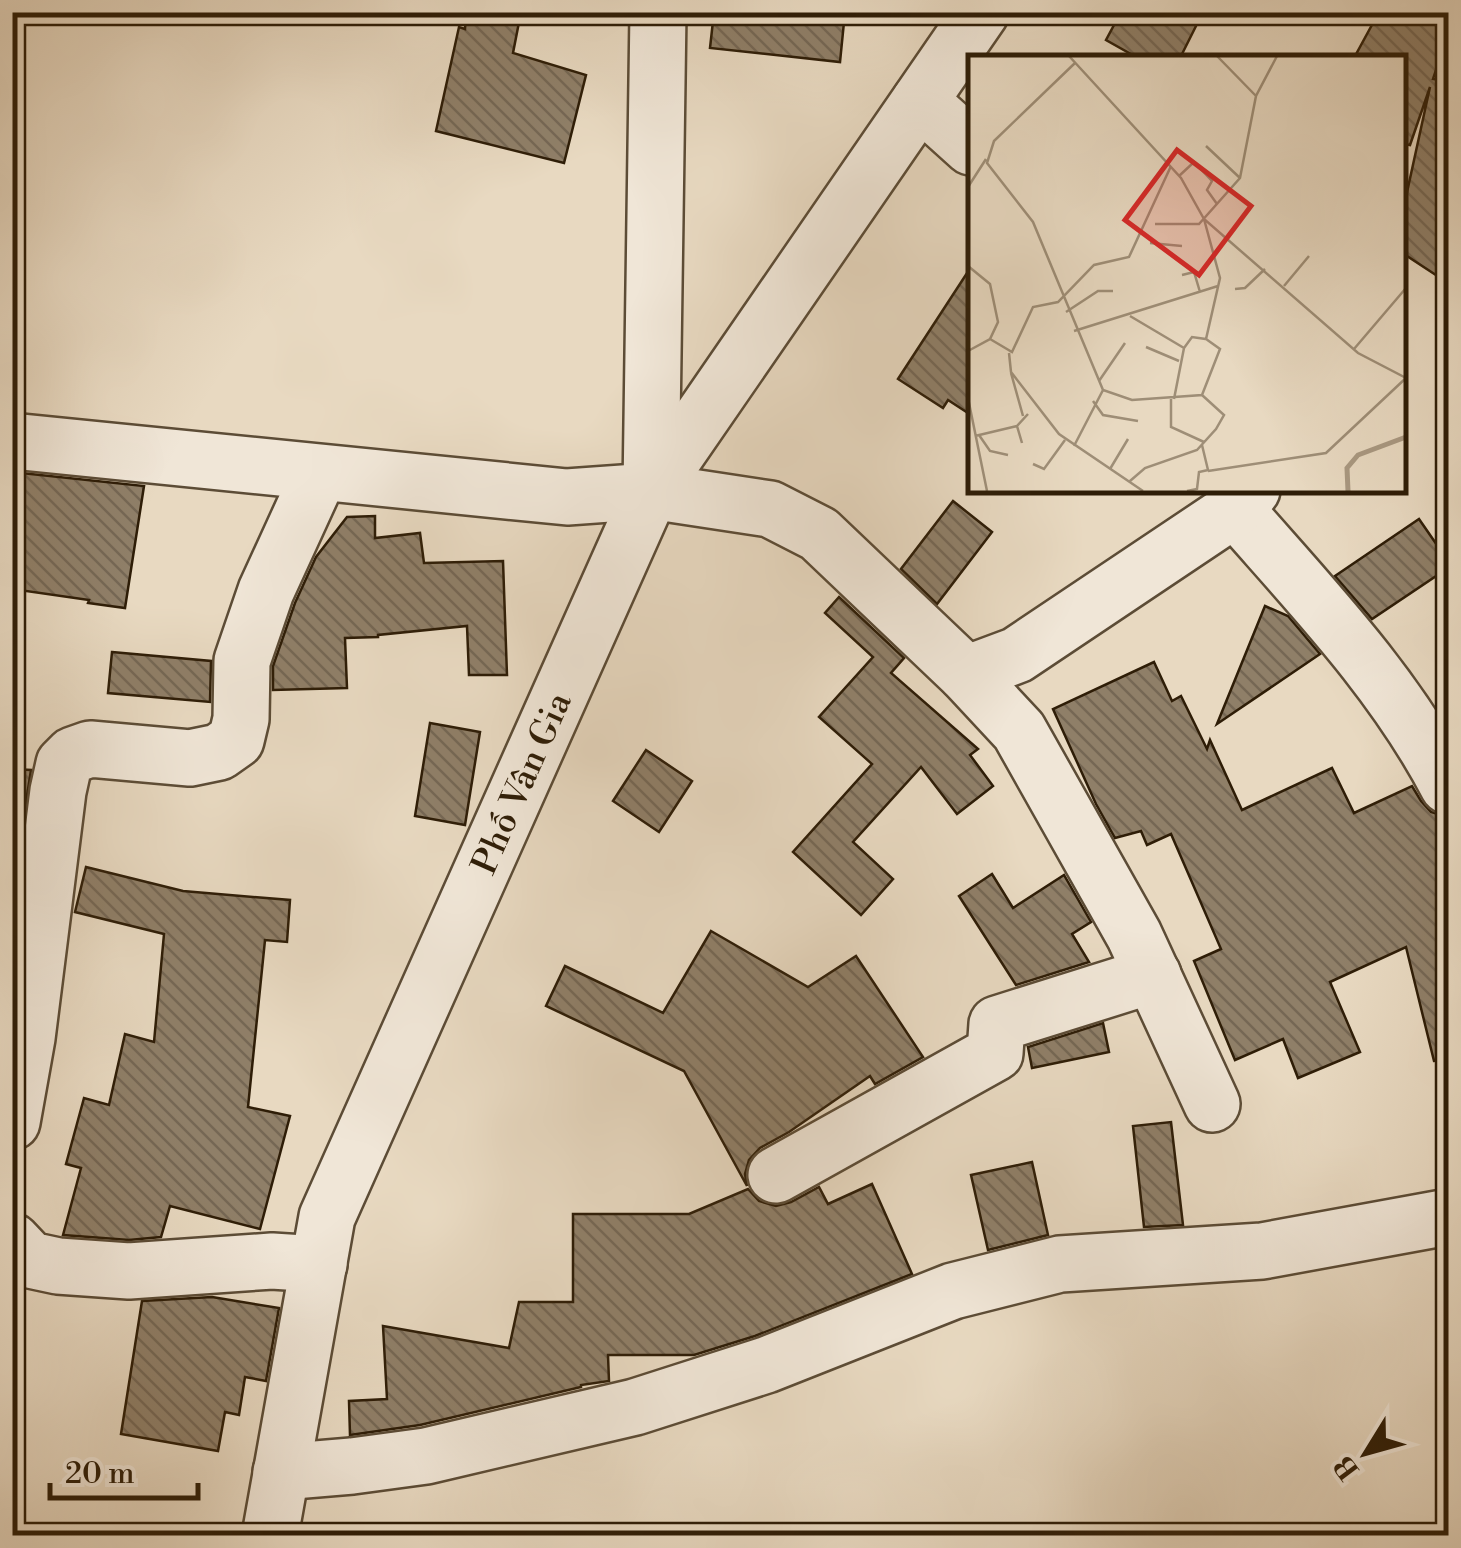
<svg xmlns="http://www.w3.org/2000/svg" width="1461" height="1548" font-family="'Libre Bodoni',serif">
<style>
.building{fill:url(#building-back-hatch);stroke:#2e1d07;stroke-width:2.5}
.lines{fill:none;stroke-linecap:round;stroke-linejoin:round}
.minor-casing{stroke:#5c4c36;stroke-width:60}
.minor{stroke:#f0e6d7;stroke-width:55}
.labels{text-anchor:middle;stroke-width:8;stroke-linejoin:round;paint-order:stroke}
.street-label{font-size:35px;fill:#2e1d07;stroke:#f0e6d7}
.inset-river{fill:none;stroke:#a99982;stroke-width:5}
.inset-road{fill:none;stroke:#9e8e77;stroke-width:2.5}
.view{fill:#d62828;fill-opacity:0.15;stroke:#d62828;stroke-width:5}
.inset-edge{fill:none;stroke:#2e1d07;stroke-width:5}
</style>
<defs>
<pattern id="building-back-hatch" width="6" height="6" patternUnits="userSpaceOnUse" patternTransform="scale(2.5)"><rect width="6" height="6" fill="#8f7f68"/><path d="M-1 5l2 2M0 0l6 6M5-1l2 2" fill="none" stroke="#756754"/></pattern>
</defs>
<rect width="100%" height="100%" fill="#e8d9c1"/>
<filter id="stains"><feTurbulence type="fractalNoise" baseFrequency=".002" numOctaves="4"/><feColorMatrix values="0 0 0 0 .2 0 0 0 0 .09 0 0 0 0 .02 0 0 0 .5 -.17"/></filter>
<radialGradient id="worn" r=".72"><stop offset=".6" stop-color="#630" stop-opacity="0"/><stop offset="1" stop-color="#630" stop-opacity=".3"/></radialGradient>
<g class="building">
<polygon points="466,12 521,12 513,53 586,75 564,163 436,131 459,27 465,29"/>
<polygon points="714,12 845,12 840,62 710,48"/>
<polygon points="1121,12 1203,12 1180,58 1138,58 1106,40"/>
<polygon points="1379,12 1448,12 1448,58 1440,58 1433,79 1448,81 1448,283 1404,254 1404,206 1430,87 1410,145 1404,144 1404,58 1354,58"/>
<polygon points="971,267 971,415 948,400 943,408 898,379"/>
<polygon points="12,472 144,486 125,608 88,603 89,600 12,589"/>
<polygon points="953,501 992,532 937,604 901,569"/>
<polygon points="375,516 375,538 420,533 424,563 503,561 507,675 469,675 467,626 378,635 378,637 345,638 347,688 273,690 273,666 295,603 316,557 347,517"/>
<polygon points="1419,519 1448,561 1448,568 1372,619 1335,576"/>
<polygon points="839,597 904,658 891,673 978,749 970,755 993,786 957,814 921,767 853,842 893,879 861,915 793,852 872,764 819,717 873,657 825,613"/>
<polygon points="1265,606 1288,616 1320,654 1217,724"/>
<polygon points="112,652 211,661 210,702 108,693"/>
<polygon points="1154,662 1172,701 1181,696 1207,749 1210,740 1242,810 1332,768 1354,813 1412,786 1421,801 1431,812 1448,817 1448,1060 1434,1061 1406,947 1330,982 1360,1052 1298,1078 1283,1039 1235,1060 1194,961 1221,949 1171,834 1147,845 1141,831 1115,838 1096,804 1053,709"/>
<polygon points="430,723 480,732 465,825 415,816"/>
<polygon points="646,750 692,781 659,832 613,801"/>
<polygon points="12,769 31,770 22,828 12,828"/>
<polygon points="86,867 183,891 290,900 287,942 265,940 248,1107 290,1116 260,1229 170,1206 161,1237 129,1240 63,1235 81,1168 66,1164 84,1098 109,1105 125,1034 154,1042 164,934 75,912"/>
<polygon points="992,874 1013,908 1064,875 1091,922 1072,934 1089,962 1016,985 959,896"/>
<polygon points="711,931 808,987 856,956 923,1057 875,1084 870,1076 789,1132 760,1148 749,1160 745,1174 747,1186 684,1071 546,1006 565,966 663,1013"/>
<polygon points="1103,1023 1109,1052 1032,1068 1028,1047"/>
<polygon points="1171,1122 1183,1225 1144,1227 1133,1126"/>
<polygon points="1032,1162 1048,1235 988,1250 971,1175"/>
<polygon points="872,1184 912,1274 755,1336 694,1355 608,1355 609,1381 581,1385 581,1387 420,1425 350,1435 349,1401 387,1399 383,1326 509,1348 519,1302 573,1302 573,1214 689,1214 748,1189 759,1201 776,1206 791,1202 819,1187 828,1204"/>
<polygon points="212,1297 279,1308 266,1381 245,1377 239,1415 225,1412 218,1451 121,1434 142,1301"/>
</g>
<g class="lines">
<g class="minor-casing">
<g id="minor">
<polyline points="920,101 971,147"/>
<polyline points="12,441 567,497 651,491 770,509 819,534 966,674 1019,731 1134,935 1212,1104"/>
<polyline points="651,491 981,12"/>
<path d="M1235,509C1312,597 1394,682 1448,786"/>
<polyline points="966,674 1017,655 1235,509 1252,490"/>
<polyline points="12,1122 27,1038 58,791 64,764 73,755 90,749 190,758 219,752 236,740 241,719 242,661 266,591 320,473"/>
<polyline points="776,1175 995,1053 997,1024 1153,975"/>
<polyline points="12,1241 30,1260 58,1266 129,1271 272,1261 319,1264"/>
<polyline points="281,1472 352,1466 426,1456 635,1407 766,1365 953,1291 1060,1264 1262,1251 1448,1217"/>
<polyline points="270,1536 327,1217 651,491 658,12"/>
</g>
</g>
<use href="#minor" class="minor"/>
</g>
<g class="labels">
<g class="street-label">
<text transform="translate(521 783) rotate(-66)" y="12">Phố Vân Gia</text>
</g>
</g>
<g transform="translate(968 55)">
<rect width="438" height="438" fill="#e8d9c1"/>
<path class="inset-river" d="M380,436L379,413L390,400L438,382"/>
<path class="inset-road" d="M101,1L213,123L236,164L390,298L438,323L358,398L240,416M249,1L288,41M107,8L26,86L19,108L65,167L135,335L164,345L234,340L252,294L238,284M238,91L272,123M211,121L226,107L244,126L239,135L249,149M0,132L18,104M187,169H231L272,123L288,41L309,1M182,188L214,191M0,211L22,229L30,267L22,284L0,296M214,220L226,217L232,237M316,231L341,201M267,234L277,233L297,214M98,257L130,236H145M162,261L216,293M106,276L250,231M22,284L44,297L65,252L90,247L126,210L161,202L203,111M178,292L211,306M386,294L438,233M41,298L43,317L91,379L175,436M43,318L55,361M131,326L157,288M0,343L19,436M203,344V372L236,387M206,344L216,293L224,282L238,284L252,223L236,164M125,346L135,360L170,366M11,380L22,396L40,400M7,381L49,371M54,388L49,371L60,359M106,391L135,335M65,409L76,414L97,385M142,414L160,384M162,426L177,413L229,395L248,374L256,360L234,340M219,436L229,434L231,417L240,415L234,390"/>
<path class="view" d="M209,95L283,151L231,220L157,165Z"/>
<rect width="438" height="438" class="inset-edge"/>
</g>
<rect width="1461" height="1548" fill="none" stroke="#e8d9c1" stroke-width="50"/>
<rect x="15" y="15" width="1431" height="1518" fill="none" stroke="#2e1d07" stroke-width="5"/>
<rect x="25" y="25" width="1411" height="1498" fill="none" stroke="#2e1d07" stroke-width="2.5"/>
<g transform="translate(1366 1453) rotate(233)" stroke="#f0e6d7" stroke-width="8" paint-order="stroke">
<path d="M0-8L18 38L0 25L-18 38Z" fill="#2e1d07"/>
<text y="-15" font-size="28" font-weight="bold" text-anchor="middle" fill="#2e1d07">B</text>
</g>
<path d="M50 1483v15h148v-15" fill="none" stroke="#2e1d07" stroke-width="5"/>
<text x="65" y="1483" font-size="30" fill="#2e1d07" stroke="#f0e6d7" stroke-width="8" paint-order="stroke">20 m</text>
<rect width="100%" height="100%" filter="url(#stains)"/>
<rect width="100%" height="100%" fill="url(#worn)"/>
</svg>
